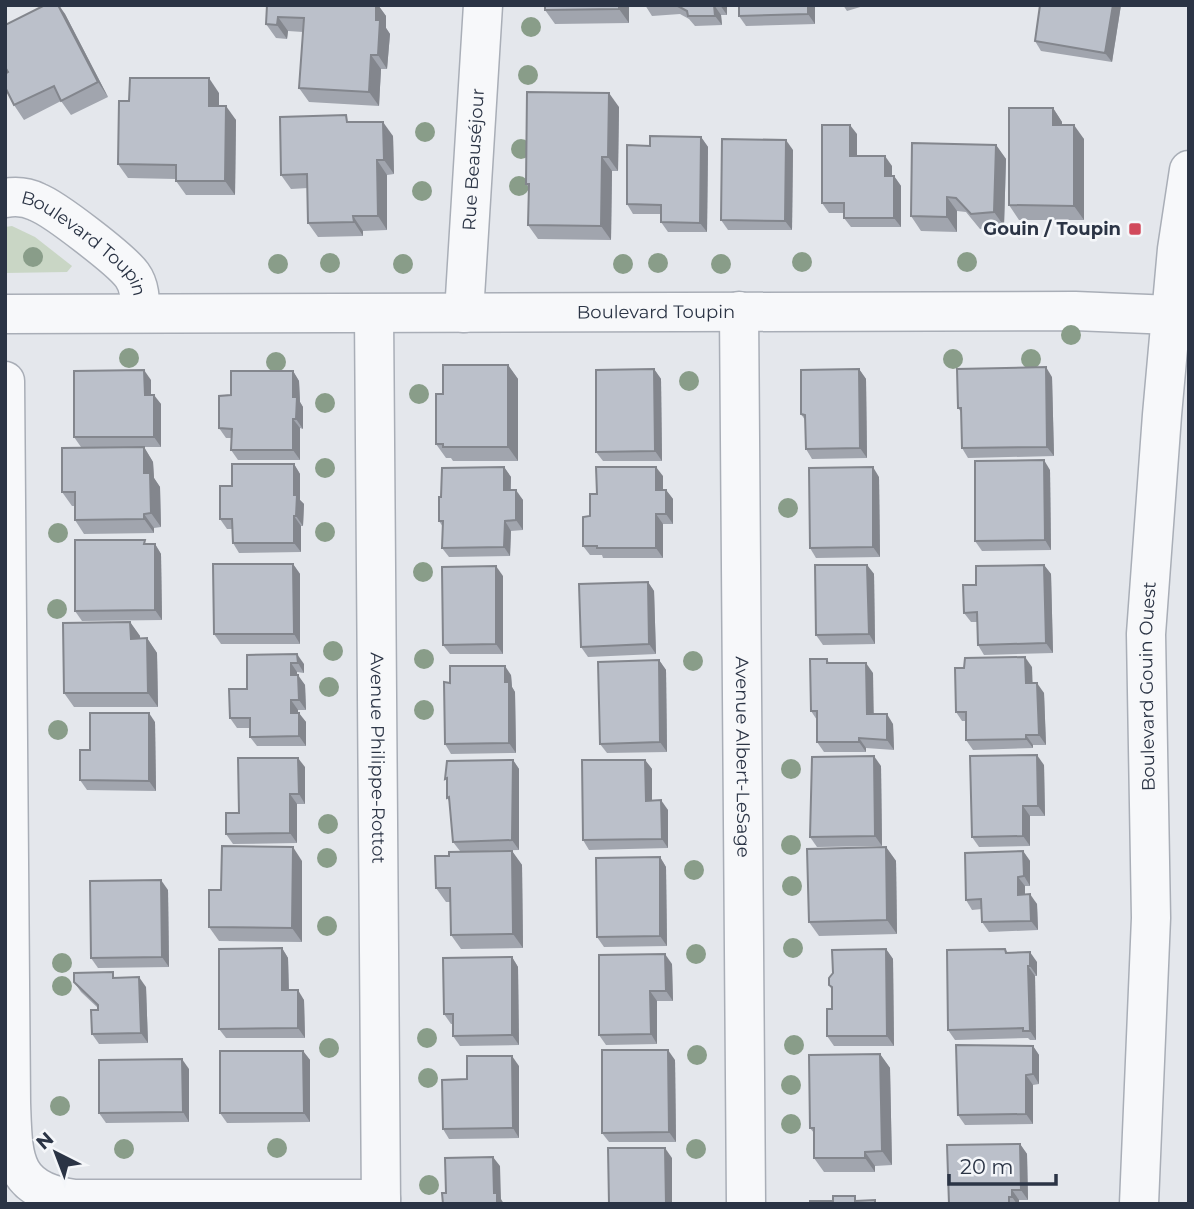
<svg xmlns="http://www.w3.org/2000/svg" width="1194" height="1209" font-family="Montserrat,sans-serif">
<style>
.green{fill:#c9d6c5}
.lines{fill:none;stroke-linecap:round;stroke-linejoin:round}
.minor-casing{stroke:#a9aeb7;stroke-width:41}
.minor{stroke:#f7f8fa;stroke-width:38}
.tree{fill:#899d89}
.wall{fill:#a1a5ae}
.shaded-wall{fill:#83868d}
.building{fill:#bbc0ca;stroke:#83868d;stroke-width:2}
.poi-dot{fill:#d1495b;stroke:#f4f6f9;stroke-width:2.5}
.labels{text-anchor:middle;stroke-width:5;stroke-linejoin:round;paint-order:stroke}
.street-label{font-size:18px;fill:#2b3445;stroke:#f4f6f9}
.poi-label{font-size:18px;font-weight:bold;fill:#2b3445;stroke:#f4f6f9;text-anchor:end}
</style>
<rect width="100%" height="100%" fill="#e4e7ec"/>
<polygon class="green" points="12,226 35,237 72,266 67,272 5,273 5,227"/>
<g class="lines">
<g class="minor-casing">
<g id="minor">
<path id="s1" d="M5,198C16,196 27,197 37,202C55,209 121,260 132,275C140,286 140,299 140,312"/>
<path id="s2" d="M739,311L746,1204"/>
<path id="s3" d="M464,313L483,5"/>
<path id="s4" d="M5,314L1075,311L1172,315L1189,326"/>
<path id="s5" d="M374,314L381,1204"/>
<path d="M5,381L11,1103C13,1157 11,1191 75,1199H381"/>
<path id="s6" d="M1139,1204L1151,918L1146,634L1162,415L1177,249L1189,170"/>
</g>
</g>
<use href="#minor" class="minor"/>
</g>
<g class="tree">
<circle cx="531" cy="27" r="10"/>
<circle cx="528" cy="75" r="10"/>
<circle cx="425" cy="132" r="10"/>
<circle cx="521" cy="149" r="10"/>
<circle cx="519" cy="186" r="10"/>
<circle cx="422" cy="191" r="10"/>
<circle cx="33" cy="257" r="10"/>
<circle cx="802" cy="262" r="10"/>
<circle cx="967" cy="262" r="10"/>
<circle cx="330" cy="263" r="10"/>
<circle cx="658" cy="263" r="10"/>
<circle cx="278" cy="264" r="10"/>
<circle cx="403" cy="264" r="10"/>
<circle cx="623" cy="264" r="10"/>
<circle cx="721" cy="264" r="10"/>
<circle cx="1071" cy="335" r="10"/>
<circle cx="129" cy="358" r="10"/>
<circle cx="953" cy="359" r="10"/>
<circle cx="1031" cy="359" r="10"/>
<circle cx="276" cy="362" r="10"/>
<circle cx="689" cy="381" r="10"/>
<circle cx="419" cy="394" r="10"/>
<circle cx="325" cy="403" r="10"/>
<circle cx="325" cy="468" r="10"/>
<circle cx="788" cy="508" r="10"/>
<circle cx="325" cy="532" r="10"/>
<circle cx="58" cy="533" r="10"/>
<circle cx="423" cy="572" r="10"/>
<circle cx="57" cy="609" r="10"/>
<circle cx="333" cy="651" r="10"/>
<circle cx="424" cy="659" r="10"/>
<circle cx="693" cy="661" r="10"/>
<circle cx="329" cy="687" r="10"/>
<circle cx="424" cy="710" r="10"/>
<circle cx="58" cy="730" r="10"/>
<circle cx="791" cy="769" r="10"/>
<circle cx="328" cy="824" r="10"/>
<circle cx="791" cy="845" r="10"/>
<circle cx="327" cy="858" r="10"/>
<circle cx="694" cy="870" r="10"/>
<circle cx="792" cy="886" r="10"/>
<circle cx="327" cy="926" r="10"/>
<circle cx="793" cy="948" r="10"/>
<circle cx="696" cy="954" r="10"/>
<circle cx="62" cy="963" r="10"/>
<circle cx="62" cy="986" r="10"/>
<circle cx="427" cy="1038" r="10"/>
<circle cx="794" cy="1045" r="10"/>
<circle cx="329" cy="1048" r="10"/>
<circle cx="697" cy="1055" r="10"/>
<circle cx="428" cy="1078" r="10"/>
<circle cx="791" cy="1085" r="10"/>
<circle cx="60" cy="1106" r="10"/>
<circle cx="791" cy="1124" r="10"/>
<circle cx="277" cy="1148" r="10"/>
<circle cx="124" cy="1149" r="10"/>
<circle cx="696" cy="1149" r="10"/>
<circle cx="429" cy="1185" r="10"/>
</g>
<g class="wall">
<polygon points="45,5 59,5 65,14 108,97 71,115 61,101 24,120 14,105 8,72"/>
<polygon points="267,5 378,5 386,16 386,28 390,34 387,69 381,69 379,106 309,102 299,88 303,32 288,31 287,39 276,38 266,24"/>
<polygon points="629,5 629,23 555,24 545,10"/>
<polygon points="645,5 727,5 727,15 721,15 722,25 695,26 689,19 680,14 652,16"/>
<polygon points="739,5 815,5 815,24 746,26 739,16"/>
<polygon points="843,5 867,5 847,11"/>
<polygon points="1121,5 1112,62 1041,51 1035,41"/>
<polygon points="219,93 219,106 236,120 235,195 186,195 176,181 176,179 128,178 118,164 129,101"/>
<polygon points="619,107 618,171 612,171 611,240 538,239 528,225 529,188 526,184"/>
<polygon points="1053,108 1062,122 1062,125 1084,139 1084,220 1019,220 1009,205"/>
<polygon points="351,122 393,136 394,174 387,175 387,230 363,231 363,236 318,237 308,223 308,188 291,189 281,175"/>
<polygon points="857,134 857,156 892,166 892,176 894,176 901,186 901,227 851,227 844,218 844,213 829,213 822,203"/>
<polygon points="701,137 708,147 707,232 668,232 661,222 661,214 633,214 627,204"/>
<polygon points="996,145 1006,159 1004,226 980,229 966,212 957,211 957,232 921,231 911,216"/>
<polygon points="793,150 792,230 728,230 721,220"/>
<polygon points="508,365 518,379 518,461 453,461 451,458 446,458 436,444"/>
<polygon points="654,369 661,379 662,461 603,461 596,452"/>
<polygon points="859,369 866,379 867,458 812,459 806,449 805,420 801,414"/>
<polygon points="293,371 299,381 300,402 303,407 303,429 300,428 300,460 238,460 231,450 232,438 226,438 219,428 231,395"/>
<polygon points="1052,377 1054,456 968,458 962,448 961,412 958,408"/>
<polygon points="151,380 151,395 161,404 161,447 81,447 74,437"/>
<polygon points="144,447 153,462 154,478 160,487 161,527 154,528 154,533 84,534 75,520 75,506 72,506 62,492"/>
<polygon points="294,464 300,474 300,500 304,504 303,526 301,526 301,552 239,553 233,543 232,529 227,529 220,519 232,486"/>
<polygon points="504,467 511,477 511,490 523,500 523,530 511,531 510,556 449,557 442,548 443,527 439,521 441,497"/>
<polygon points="1050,470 1051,550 982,551 975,541"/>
<polygon points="663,476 663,490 666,490 673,499 673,524 663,524 663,558 603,558 602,555 590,555 583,546 597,494"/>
<polygon points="879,477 880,557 816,558 810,548"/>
<polygon points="155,544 161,554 162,620 82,621 75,611"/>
<polygon points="293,564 300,574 300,644 221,644 214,634"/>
<polygon points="867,565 874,574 875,644 823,645 816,635"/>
<polygon points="1044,565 1051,574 1053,653 984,655 978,645 977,622 971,622 964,613 976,585"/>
<polygon points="503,576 503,654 450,654 443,645"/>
<polygon points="648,582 654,591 656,654 588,657 581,647"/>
<polygon points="130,622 140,636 140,639 147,638 157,653 158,707 74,707 64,693"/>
<polygon points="247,655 304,664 304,673 297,672 297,675 305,685 306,710 298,710 298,713 306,722 306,746 257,746 250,737 250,728 237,728 230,718 247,689"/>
<polygon points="827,659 829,663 873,673 873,714 893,724 894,750 866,748 866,752 824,752 817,742 817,720 811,711"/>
<polygon points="659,660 666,670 667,752 607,753 600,744"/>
<polygon points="1032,667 1032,683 1044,693 1046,745 1033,745 1033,748 973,750 966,740 966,721 962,721 956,712"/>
<polygon points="511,675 512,687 515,692 516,753 451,754 445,744 450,683"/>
<polygon points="155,722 156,791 87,790 80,780 90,750"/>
<polygon points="513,760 519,769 519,850 485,851 512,851 522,865 523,948 461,949 451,935 450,902 446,902 436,888 449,856 460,851 453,842 450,802 447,798 447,782 445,779"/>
<polygon points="645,760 652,769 652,800 668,810 668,848 589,850 583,840"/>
<polygon points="1044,765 1045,816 1030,816 1030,846 979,847 972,837"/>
<polygon points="881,766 882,846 817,847 810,837"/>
<polygon points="305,767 305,804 297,804 297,843 233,844 226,834 239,813"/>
<polygon points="886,847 896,861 897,934 819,936 809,922"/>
<polygon points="1023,851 1030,861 1030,886 1025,886 1025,894 1037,904 1038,930 989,932 982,922 982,909 972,910 966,900"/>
<polygon points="660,857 666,867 667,946 604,947 597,937"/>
<polygon points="302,861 302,942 219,941 209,927"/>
<polygon points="168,890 169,967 98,968 91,958"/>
<polygon points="282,948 288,958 289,990 304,1000 305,1038 226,1038 219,1029"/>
<polygon points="886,949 893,959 894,1046 834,1046 827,1036 832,1009 832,990 829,985"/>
<polygon points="1005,949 1008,953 1037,962 1037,976 1035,976 1036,1040 1030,1040 1028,1038 955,1040 948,1030"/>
<polygon points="512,957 518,967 519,1045 460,1046 453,1036 453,1024 451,1024 444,1014"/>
<polygon points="672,964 673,1001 657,1001 657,1044 606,1045 599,1035"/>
<polygon points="117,978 146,987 148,1043 99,1044 92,1034 98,1008 81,992 74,982"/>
<polygon points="1033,1046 1039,1055 1039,1084 1033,1085 1033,1124 965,1125 958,1115"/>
<polygon points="303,1051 310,1060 310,1122 227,1123 220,1113"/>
<polygon points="880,1054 890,1068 892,1165 875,1166 875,1172 824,1172 814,1158 814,1133 810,1128"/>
<polygon points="675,1060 676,1142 609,1142 602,1133"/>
<polygon points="519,1066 519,1138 449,1139 443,1129 467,1079"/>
<polygon points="189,1069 189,1122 106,1123 99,1113"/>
<polygon points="1020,1144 1027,1154 1028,1200 1019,1200 1019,1204 949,1204"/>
</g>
<g class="shaded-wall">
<polygon points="58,5 65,14 108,97 98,82"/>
<polygon points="370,5 378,5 386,16 386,28 390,34 387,69 378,55 376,20"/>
<polygon points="619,5 629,5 629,23 619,9"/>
<polygon points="714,5 721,15 722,25 715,16"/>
<polygon points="720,5 727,5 727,15"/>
<polygon points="808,5 815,5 815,24 808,14"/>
<polygon points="1113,5 1121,5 1112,62 1105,53"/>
<polygon points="278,17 288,31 287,39 277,25"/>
<polygon points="371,55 381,69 379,106 369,92"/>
<polygon points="209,78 219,93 219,120 209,106"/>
<polygon points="609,93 619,107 618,171 608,157"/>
<polygon points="226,106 236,120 235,195 225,181"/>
<polygon points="1053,108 1062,122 1062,139 1053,125"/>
<polygon points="383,122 393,136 394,174 384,160"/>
<polygon points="850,125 857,134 857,166 850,156"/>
<polygon points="1074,125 1084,139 1084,220 1074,206"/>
<polygon points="701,137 708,147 707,232 700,223"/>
<polygon points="786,140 793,150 792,230 785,221"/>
<polygon points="996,145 1006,159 1004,226 994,212"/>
<polygon points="885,156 892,166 892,186 885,176"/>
<polygon points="602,157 612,171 611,240 601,226"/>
<polygon points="377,160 387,175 387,230 378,216"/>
<polygon points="894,176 901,186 901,227 894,218"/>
<polygon points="947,197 957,211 957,232 947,217"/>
<polygon points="353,216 363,231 363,236 354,222"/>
<polygon points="508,365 518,379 518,461 508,447"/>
<polygon points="1046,367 1052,377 1054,456 1047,447"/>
<polygon points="654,369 661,379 662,461 655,451"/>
<polygon points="859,369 866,379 867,458 860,448"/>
<polygon points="144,370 151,380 151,405 145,395"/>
<polygon points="293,371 299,381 300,402 303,407 303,429 296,419 293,397"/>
<polygon points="154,395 161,404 161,447 154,437"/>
<polygon points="293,419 300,428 300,460 293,450"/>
<polygon points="144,447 153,462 154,478 160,487 161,527 151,513 144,473"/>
<polygon points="1044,460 1050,470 1051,550 1045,540"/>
<polygon points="294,464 300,474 300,500 304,504 303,526 296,516 294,495"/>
<polygon points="504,467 511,477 510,500 504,490"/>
<polygon points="656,467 663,476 663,499 656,490"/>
<polygon points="873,467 879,477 880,557 873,547"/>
<polygon points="516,490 523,500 523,530 516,520"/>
<polygon points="666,490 673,499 673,524 666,514"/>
<polygon points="144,514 154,528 154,533 144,519"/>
<polygon points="656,514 663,524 663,558 656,548"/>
<polygon points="294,516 301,526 301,552 294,543"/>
<polygon points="505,521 511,531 510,556 504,547"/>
<polygon points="155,544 161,554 162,620 155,610"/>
<polygon points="293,564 300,574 300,644 294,634"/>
<polygon points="867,565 874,574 875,644 869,634"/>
<polygon points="1044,565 1051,574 1053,653 1046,643"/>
<polygon points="496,566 503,576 503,654 496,644"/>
<polygon points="648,582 654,591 656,654 649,644"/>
<polygon points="130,622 140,636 141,653 131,639"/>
<polygon points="147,638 157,653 158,707 148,693"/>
<polygon points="297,654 304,664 304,673 298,663"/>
<polygon points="1025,657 1032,667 1033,693 1026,683"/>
<polygon points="659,660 666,670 667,752 660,742"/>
<polygon points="291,663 297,672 298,685 291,675"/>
<polygon points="866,663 873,673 874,724 867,714"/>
<polygon points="505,666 511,675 512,687 515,692 516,753 509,743"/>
<polygon points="298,675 305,685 306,710 299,700"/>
<polygon points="1037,683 1044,693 1046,745 1039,735"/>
<polygon points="291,700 298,710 298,723 291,713"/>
<polygon points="149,713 155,722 156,791 149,781"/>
<polygon points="299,713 306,722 306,746 299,736"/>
<polygon points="887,714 893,724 894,750 887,740"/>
<polygon points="1026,735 1033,745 1033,748 1026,739"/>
<polygon points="859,738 866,748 866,752 859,742"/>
<polygon points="1037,755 1044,765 1045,816 1038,806"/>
<polygon points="874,756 881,766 882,846 875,836"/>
<polygon points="298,758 305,767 305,804 299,794"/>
<polygon points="513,760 519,769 519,850 512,840"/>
<polygon points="645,760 652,769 652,810 646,801"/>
<polygon points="290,794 297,804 297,843 290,833"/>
<polygon points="661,800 668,810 668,848 662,839"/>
<polygon points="1023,806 1030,816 1030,846 1023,836"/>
<polygon points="293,847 302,861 302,942 292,928"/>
<polygon points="886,847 896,861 897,934 887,920"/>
<polygon points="512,851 522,865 523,948 513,934"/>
<polygon points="1023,851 1030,861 1030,886 1024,876"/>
<polygon points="660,857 666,867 667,946 660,936"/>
<polygon points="1018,877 1025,886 1025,904 1018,895"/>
<polygon points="161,880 168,890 169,967 162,957"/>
<polygon points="1030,894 1037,904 1038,930 1031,921"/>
<polygon points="282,948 288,958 289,999 282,990"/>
<polygon points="886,949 893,959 894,1046 887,1036"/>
<polygon points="1030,952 1037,962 1037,976 1030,966"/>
<polygon points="665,954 672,964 673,1001 666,991"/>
<polygon points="512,957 518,967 519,1045 512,1035"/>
<polygon points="1028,966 1035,976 1036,1040 1030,1031"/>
<polygon points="139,977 146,987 148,1043 141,1033"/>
<polygon points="298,990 304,1000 305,1038 298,1028"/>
<polygon points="650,991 657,1001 657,1044 651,1034"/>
<polygon points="1033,1046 1039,1055 1039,1084 1033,1074"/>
<polygon points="668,1050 675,1060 676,1142 669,1132"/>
<polygon points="303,1051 310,1060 310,1122 304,1113"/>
<polygon points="880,1054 890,1068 892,1165 882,1151"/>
<polygon points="512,1056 519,1066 519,1138 513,1128"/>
<polygon points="182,1059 189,1069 189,1122 183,1112"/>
<polygon points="1026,1075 1033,1085 1033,1124 1026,1114"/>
<polygon points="1020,1144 1027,1154 1028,1200 1021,1190"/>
<polygon points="665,1148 672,1158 672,1204 666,1204"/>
<polygon points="865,1152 875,1166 875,1172 865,1158"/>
<polygon points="493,1157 500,1166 501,1199 504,1204 497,1204 494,1193"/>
<polygon points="1012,1190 1019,1200 1019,1204 1017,1204 1012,1197"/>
</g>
<g class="building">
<polygon points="45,5 58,5 98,82 61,101 54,86 14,105 5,87 5,74 8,72 5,67 5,25"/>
<polygon points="267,5 376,5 376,20 380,20 378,55 371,55 369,92 299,88 304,18 278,17 277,25 266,24"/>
<polygon points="545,5 619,5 619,9 545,10"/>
<polygon points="676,5 720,5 714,5 715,16 688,16 687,11"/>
<polygon points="739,5 808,5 808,14 739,16"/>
<polygon points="1040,5 1113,5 1105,53 1035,41"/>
<polygon points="130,78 209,78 209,106 226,106 225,181 176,181 176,165 118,164 119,101 129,101"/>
<polygon points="527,92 609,93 608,157 602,157 601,226 528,225 529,184 526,184"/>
<polygon points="1009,108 1053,108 1053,125 1074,125 1074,206 1009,205"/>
<polygon points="346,115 347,122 383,122 384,160 377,160 378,216 353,216 354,222 308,223 307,174 281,175 280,117"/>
<polygon points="822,125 850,125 850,156 885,156 885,176 894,176 894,218 844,218 844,203 822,203"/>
<polygon points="650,136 701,137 700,223 661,222 661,205 627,204 627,145 650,146"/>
<polygon points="722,139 786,140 785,221 721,220"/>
<polygon points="912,143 996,145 994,212 971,214 956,198 947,197 947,217 911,216"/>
<polygon points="443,365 508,365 508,447 443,447 443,444 436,444 436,394 443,394"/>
<polygon points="1046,367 1047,447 962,448 961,408 958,408 957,369"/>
<polygon points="654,369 655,451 596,452 596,370"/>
<polygon points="859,369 860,448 806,449 805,415 801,414 801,370"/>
<polygon points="144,370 145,395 154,395 154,437 74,437 74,371"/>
<polygon points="231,371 293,371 293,397 297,397 296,419 293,419 293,450 231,450 232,429 219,428 219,396 231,395"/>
<polygon points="144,447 144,473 150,473 151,513 144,514 144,519 75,520 75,492 62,492 62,448"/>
<polygon points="1044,460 1045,540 975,541 975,461"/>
<polygon points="232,464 294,464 294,495 297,495 296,516 294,516 294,543 233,543 232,519 220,519 220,486 232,486"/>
<polygon points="504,467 504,490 516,490 516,520 505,521 504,547 442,548 443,521 439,521 439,497 441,497 442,468"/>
<polygon points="596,467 656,467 656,490 666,490 666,514 656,514 656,548 597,548 597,546 583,546 583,517 590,516 590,494 597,494"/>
<polygon points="873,467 873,547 810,548 809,468"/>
<polygon points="75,540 145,540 144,544 155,544 155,610 75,611"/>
<polygon points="213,564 293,564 294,634 214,634"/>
<polygon points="815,565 867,565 869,634 816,635"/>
<polygon points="1044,565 1046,643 978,645 977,612 964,613 963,585 976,585 976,566"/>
<polygon points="496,566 496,644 443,645 442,567"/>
<polygon points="648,582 649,644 581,647 579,584"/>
<polygon points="130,622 131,639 147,638 148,693 64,693 63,623"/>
<polygon points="297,654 298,663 291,663 291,675 298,675 299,700 291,700 291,713 299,713 299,736 250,737 250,718 230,718 229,689 247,689 247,655"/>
<polygon points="1025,657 1026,683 1037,683 1039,735 1026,735 1026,739 966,740 966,712 956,712 955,668 964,668 965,658"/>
<polygon points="810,659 827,659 827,663 866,663 867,714 887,714 887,740 859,738 859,742 817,742 817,711 811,711"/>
<polygon points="659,660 660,742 600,744 598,662"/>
<polygon points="450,666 505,666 505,682 509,682 509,743 445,744 444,682 450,683"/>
<polygon points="90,713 149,713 149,781 80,780 80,750 90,750"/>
<polygon points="1037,755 1038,806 1023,806 1023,836 972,837 970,756"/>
<polygon points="874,756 875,836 810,837 812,757"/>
<polygon points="238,758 298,758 299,794 290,794 290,833 226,834 226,813 239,813"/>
<polygon points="513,760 512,840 453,842 449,797 447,798 447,778 445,779 447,761"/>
<polygon points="582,760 645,760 646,801 661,800 662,839 583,840"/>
<polygon points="222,846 293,847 292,928 209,927 209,890 221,890"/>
<polygon points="886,847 887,920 809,922 807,849"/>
<polygon points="512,851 513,934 451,935 450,888 436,888 435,856 449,856 449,852"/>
<polygon points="1023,851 1024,876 1018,877 1018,895 1030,894 1031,921 982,922 981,899 966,900 965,853"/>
<polygon points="660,857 660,936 597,937 596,858"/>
<polygon points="161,880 162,957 91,958 90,881"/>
<polygon points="282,948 282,990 298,990 298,1028 219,1029 219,949"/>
<polygon points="886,949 887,1036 827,1036 827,1009 832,1009 832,987 829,985 829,978 833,973 832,950"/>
<polygon points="1005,949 1006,953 1030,952 1030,966 1028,966 1030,1031 1023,1031 1023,1028 948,1030 947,950"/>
<polygon points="665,954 666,991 650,991 651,1034 599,1035 599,955"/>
<polygon points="512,957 512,1035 453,1036 453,1014 444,1014 443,958"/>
<polygon points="113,972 113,978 139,977 141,1033 92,1034 91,1010 98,1010 98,1005 74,982 74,973"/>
<polygon points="956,1045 1033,1046 1033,1074 1026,1075 1026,1114 958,1115"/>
<polygon points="602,1050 668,1050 669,1132 602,1133"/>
<polygon points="220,1051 303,1051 304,1113 220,1113"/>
<polygon points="880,1054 882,1151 865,1152 865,1158 814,1158 814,1128 810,1128 809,1055"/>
<polygon points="467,1056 512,1056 513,1128 443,1129 442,1080 467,1079"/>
<polygon points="182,1059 183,1112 99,1113 99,1060"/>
<polygon points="1020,1144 1021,1190 1012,1190 1012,1197 1009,1197 1009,1204 949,1204 947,1145"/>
<polygon points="608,1148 665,1148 666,1204 609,1204"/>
<polygon points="493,1157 494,1193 497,1193 497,1204 443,1204 442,1193 446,1193 445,1158"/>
<polygon points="833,1196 855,1196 855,1201 875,1200 875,1204 810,1204 810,1201 833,1201"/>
</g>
<rect class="poi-dot" x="1128" y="222" width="14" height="14" rx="3.5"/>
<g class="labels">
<g class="street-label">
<text dy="6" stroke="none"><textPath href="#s3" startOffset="154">Rue Beauséjour</textPath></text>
<text dy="6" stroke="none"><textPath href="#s1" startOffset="96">Boulevard Toupin</textPath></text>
<text dy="6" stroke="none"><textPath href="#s4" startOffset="651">Boulevard Toupin</textPath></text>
<text dy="6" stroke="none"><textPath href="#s6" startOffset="518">Boulevard Gouin Ouest</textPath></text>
<text dy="6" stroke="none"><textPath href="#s2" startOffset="446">Avenue Albert-LeSage</textPath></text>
<text dy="6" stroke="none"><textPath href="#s5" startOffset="444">Avenue Philippe-Rottot</textPath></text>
</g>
<g class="poi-label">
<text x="1121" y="235">Gouin / Toupin</text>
</g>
</g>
<rect width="1194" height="1209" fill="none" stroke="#2b3445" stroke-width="14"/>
<g transform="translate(56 1153) rotate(318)" stroke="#f4f6f9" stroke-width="5" paint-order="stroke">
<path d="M0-5L12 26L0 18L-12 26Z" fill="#2b3445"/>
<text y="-10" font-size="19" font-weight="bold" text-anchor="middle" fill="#2b3445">N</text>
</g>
<path d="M949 1174v10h107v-10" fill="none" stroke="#2b3445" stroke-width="3.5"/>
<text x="960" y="1174" font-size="21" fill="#2b3445" stroke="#f4f6f9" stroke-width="5" paint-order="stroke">20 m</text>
</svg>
